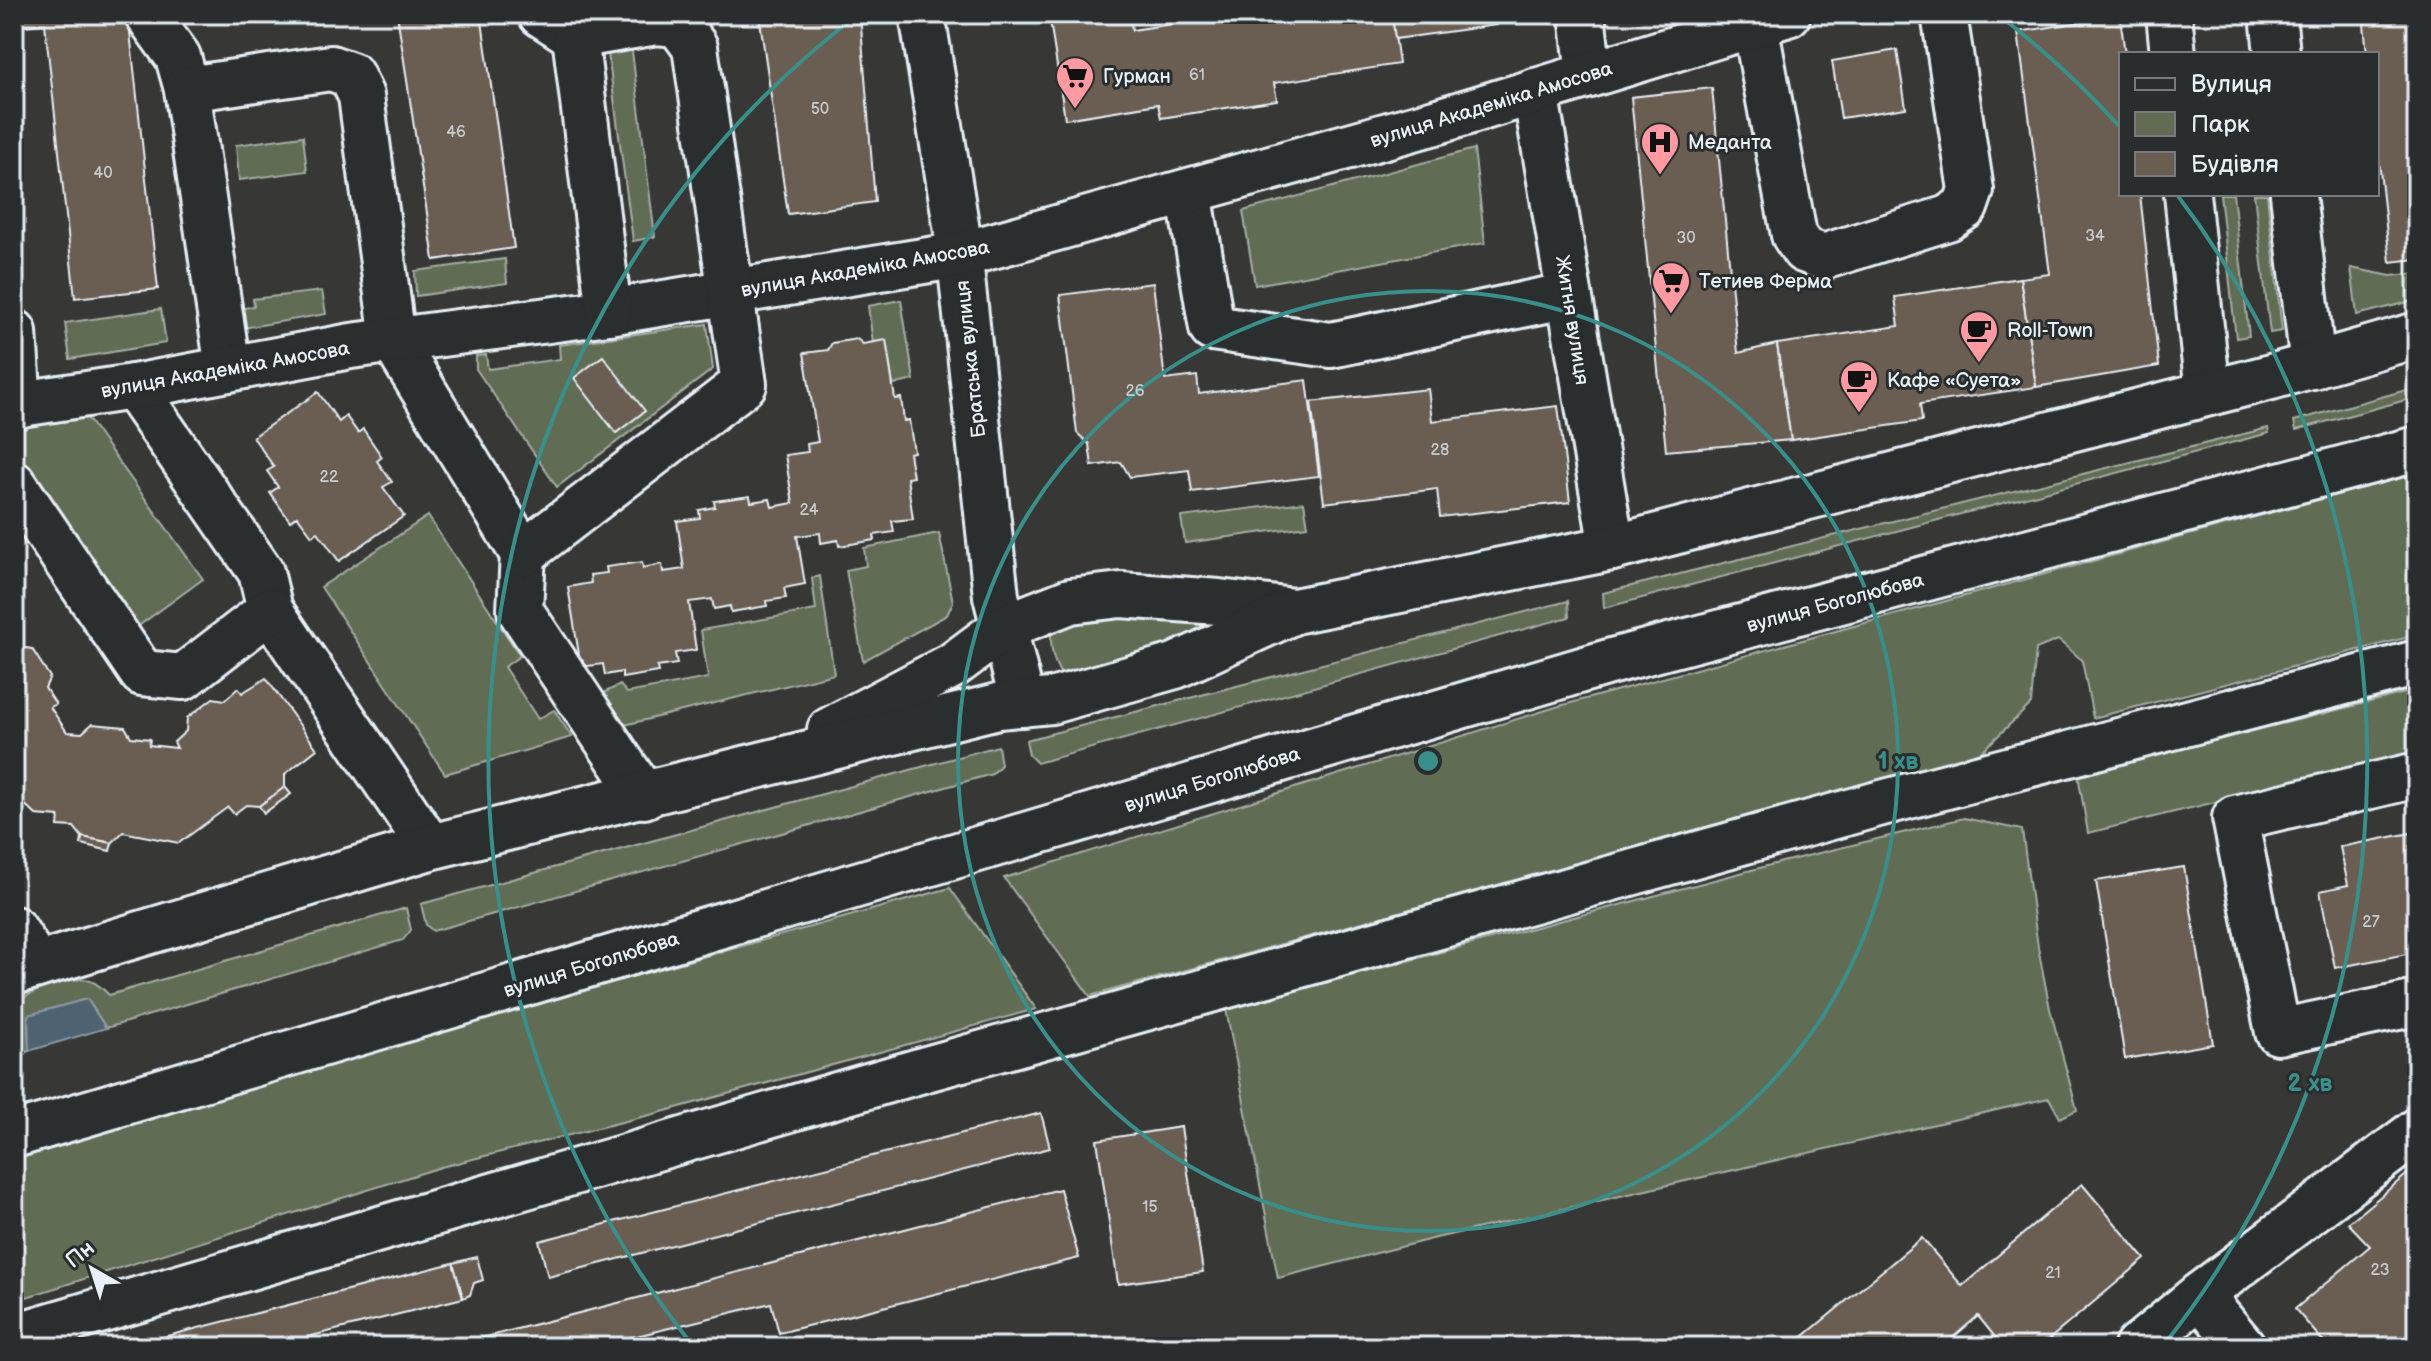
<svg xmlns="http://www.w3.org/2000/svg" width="2431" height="1361" font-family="'Balsamiq Sans',sans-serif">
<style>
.green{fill:#616c53;stroke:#a4aea6;stroke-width:2}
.water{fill:#4f6272;stroke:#8c9ba8;stroke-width:2}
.building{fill:#6a5d51;stroke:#e8f1f8;stroke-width:2}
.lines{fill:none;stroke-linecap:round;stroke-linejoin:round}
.minor-casing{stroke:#e8f1f8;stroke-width:50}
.minor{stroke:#2a2d2e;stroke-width:44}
.ring{fill:none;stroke:#3a8f8a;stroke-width:4}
.labels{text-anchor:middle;stroke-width:6;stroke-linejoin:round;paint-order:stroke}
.number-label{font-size:16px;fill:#c8ccce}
.poi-label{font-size:20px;fill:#e8f1f8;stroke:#2a2d2e;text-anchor:start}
.street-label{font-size:20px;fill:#e8f1f8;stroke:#2a2d2e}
.centre{fill:#3a8f8a;stroke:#2a2d2e;stroke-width:4}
.ring-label{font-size:24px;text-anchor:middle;font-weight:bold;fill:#3a8f8a;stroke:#2a2d2e;stroke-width:6;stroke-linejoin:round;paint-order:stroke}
</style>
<rect width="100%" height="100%" fill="#373735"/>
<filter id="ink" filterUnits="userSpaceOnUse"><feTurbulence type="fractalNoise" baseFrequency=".0125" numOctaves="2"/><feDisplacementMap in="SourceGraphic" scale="16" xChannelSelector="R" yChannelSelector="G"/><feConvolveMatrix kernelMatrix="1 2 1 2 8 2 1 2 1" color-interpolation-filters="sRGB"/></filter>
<g filter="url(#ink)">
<g class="green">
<polygon points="631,43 655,237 633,241 607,46"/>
<polygon points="303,136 307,171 239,180 236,145"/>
<polygon points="1474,149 1485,243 1255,285 1243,211"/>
<polygon points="2220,194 2233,194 2249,336 2236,338"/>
<polygon points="2254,194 2267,194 2282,331 2270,333"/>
<polygon points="505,259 507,283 416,296 415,271"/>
<polygon points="2351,268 2391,276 2417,273 2417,300 2357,315"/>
<polygon points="322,291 326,314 231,330 226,312 254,306 253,299"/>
<polygon points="901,300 914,380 893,385 886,341 873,343 868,306"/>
<polygon points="161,309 166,343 70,359 65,323"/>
<polygon points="707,324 713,369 557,487 476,369 476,356 486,355 488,369 560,359 559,345"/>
<polygon points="2417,387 2417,397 2296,430 2294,421"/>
<polygon points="83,412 203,579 137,627 14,456 14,421"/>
<polygon points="2268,428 2269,433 1604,608 1603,593"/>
<polygon points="2417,473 2417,635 2093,718 2082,660 2058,640 2036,649 2031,704 1978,755 1090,996 1004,878 1556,707"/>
<polygon points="1304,502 1308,526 1185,543 1181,517"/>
<polygon points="428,516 520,656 504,667 538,719 554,710 572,737 445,774 321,587"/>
<polygon points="939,533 953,602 947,615 863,661 846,570 866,566 864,548"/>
<polygon points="820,576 834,674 616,727 595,697 620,685 627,693 708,678 701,630 816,610 812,578"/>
<path d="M1138,600L1217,615L1148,662L1067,680C1053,669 1049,644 1052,627Z"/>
<polygon points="1568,601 1569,617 1037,763 1029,755 1026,740"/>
<polygon points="2417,690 2417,753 2088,833 2078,775"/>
<polygon points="998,746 1001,765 992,774 433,931 426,925 421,904"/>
<polygon points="1964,818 2022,830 2038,947 2050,1009 2077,1110 2060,1118 2049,1098 1436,1238 1278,1278 1226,1009 1782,862"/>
<polygon points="950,888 1036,1009 658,1113 441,1167 14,1301 14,1160 455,1026"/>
<path d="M406,908L411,930L403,940L106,1028L87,999L28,1016L29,1051L14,1056V1005C28,992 69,976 88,980C97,983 103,989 109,995Z"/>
</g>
<polygon class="water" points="87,999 106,1028 29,1051 28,1015"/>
<g class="building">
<polygon points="14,14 128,14 158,289 75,298 45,24 14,27"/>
<polygon points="397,14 481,14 514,248 434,260"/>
<polygon points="759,14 860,14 875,202 788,214"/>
<polygon points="1049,14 1130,14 1132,30 1237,14 1392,14 1399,64 1274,83 1277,100 1161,118 1158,104 1065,119"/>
<polygon points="1392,14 1496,14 1497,25 1395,39"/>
<polygon points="2363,14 2417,14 2417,259 2390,262 2377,143 2377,54 2367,54"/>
<polygon points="2120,16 2125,54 2121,54 2121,194 2140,194 2159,366 2036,387 2020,278 2050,274 2018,32"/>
<polygon points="1897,50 1906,108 1841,118 1832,61"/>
<polygon points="1712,88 1738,353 1777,344 1791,440 1666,451 1631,97"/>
<polygon points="2020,278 2036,387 1920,404 1922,421 1791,440 1777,344 1899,326 1895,297"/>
<polygon points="1153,283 1165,380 1197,376 1199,394 1307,380 1319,476 1192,492 1189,470 1130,477 1121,462 1092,466 1089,444 1077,433 1060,295"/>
<polygon points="857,339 863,344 886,340 895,399 901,398 904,421 909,420 914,452 909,453 913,477 907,478 913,519 892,521 894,532 874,535 875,540 839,546 838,540 821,543 820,533 797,536 805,584 784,588 786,598 766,601 767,606 731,612 730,606 714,609 712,599 689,602 696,650 675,653 677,664 657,667 658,672 622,678 622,672 605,675 603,664 581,667 568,587 591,583 590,575 607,573 606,567 642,562 643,568 662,564 663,572 684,569 677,521 700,518 699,510 715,507 714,501 750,496 751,502 770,499 772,507 793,503 785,455 808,452 807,444 818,442 804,353 828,350 832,343"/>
<polygon points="603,356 645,411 616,433 574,378"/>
<polygon points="1428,389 1432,421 1558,406 1570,502 1440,517 1437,489 1324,503 1311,402"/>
<polygon points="318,392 339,422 346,416 358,433 363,429 382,457 377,461 392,482 383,487 404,516 339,561 318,532 312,536 297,516 290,521 270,493 278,487 267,471 274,467 253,437"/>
<polygon points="14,640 19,647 32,649 50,677 45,688 56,704 50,707 67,732 82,733 92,724 125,727 131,737 150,739 149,745 177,748 174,742 186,731 187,718 213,698 225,700 238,688 242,693 266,678 317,749 285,774 285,787 259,806 246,805 234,814 228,807 179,843 123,832 112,843 82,837 74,827 58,826 59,817 36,815 14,794"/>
<polygon points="285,787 291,794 264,813 259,806"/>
<polygon points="2416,832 2417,952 2335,968 2320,891 2348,885 2340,847"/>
<polygon points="82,837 112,843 110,851 81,844"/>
<polygon points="2184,867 2213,1044 2125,1059 2096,881"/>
<polygon points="1041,1113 1050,1148 548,1277 539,1241"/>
<polygon points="1181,1127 1203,1272 1118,1284 1097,1140"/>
<polygon points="2417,1166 2417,1293 2413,1296 2417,1300 2417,1347 2328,1347 2295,1309 2370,1246 2348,1223"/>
<polygon points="2082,1184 2145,1259 2040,1347 2003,1347 1978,1316 1942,1347 1793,1345 1922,1238 1962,1286"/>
<polygon points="1060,1189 1079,1258 779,1333 771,1303 592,1347 447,1347"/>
<polygon points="477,1257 483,1280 474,1283 470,1295 463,1298 453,1263"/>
<polygon points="453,1263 463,1298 268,1347 124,1347"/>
</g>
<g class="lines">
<g class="minor-casing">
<g id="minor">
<polyline points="147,14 178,57 187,89"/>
<polyline points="541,14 575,36"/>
<polyline points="922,14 957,231 996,596 1023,704"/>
<polyline points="1582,14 1589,75"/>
<polyline points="2169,14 2173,54"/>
<polyline points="2273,14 2277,54"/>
<polyline points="1755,24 1794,235 1804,250 1823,257 1948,218 1965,207 1971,190 1944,14"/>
<polyline points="1535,91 1612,548"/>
<polyline points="1189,192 1212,328 1331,345 1569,295"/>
<polyline points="2187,194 2208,393"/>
<polyline points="2293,194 2313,366"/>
<polyline points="14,332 19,405"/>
<polyline points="228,369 187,89 331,68 351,75 361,96 393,340 523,554 520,610 644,796"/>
<polyline points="133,387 261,572 270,610 430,847"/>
<polyline points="14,405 133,387 351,346 609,312 960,255 1435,122 1788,14"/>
<polyline points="14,484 142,673 183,677 270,610"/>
<polyline points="523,554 744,384 695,47 678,24 656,22 575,36 609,312"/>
<polyline points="830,730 953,665 1004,627 1070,601 1121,595 1219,602 1294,611"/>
<polyline points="2417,775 2235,818 2278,1032 2417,1003"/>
<polyline points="14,929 37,965"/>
<polyline points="14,972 430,847 998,706 1051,701 1175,666 1294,611 1612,548 2271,377 2417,335"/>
<polyline points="14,1135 1612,661 2417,449"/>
<polyline points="14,1336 926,1069 1878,804 2417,663"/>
<polyline points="2137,1347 2200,1295"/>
<polyline points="2243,1347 2200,1295 2417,1131"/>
</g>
</g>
<use href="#minor" class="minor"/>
</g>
</g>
<g class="ring">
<circle cx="1428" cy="761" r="470"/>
<path d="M693 1346A939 939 0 0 1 856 16M2000 16A939 939 0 0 1 2120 127M2178 196A939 939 0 0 1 2163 1346"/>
</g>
<defs>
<g id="supermarket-pin" transform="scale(2)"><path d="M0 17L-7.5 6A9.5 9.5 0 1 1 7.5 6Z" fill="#ff9aa2" stroke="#2a2d2e"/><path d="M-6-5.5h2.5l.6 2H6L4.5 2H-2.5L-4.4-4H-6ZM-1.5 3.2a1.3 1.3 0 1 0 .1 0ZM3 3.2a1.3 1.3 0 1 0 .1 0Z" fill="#111"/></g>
<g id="hospital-pin" transform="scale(2)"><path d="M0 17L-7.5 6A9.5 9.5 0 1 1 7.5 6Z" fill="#ff9aa2" stroke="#2a2d2e"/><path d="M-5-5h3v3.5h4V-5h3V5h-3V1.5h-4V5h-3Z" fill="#111"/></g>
<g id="cafe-pin" transform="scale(2)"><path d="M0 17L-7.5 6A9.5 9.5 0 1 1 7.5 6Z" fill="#ff9aa2" stroke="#2a2d2e"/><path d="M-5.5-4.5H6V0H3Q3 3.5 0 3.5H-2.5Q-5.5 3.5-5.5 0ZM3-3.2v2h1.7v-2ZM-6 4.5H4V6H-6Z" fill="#111"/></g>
</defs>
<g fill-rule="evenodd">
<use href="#supermarket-pin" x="1075" y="76"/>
<use href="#hospital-pin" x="1660" y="142"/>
<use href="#supermarket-pin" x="1671" y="281"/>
<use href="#cafe-pin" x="1979" y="330"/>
<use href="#cafe-pin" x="1859" y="380"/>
</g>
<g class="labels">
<g class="number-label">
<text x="1197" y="80">61</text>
<text x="820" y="114">50</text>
<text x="456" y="137">46</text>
<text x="103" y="178">40</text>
<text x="2095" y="241">34</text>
<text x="1686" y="243">30</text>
<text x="1135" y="396">26</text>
<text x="1440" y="455">28</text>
<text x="329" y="482">22</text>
<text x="809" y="515">24</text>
<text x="2371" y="927">27</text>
<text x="1150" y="1212">15</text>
<text x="2380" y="1275">23</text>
<text x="2053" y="1278">21</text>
</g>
<g class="poi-label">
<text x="1103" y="83">Гурман</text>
<text x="1688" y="149">Меданта</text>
<text x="1699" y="288">Тетиев Ферма</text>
<text x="2007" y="337">Roll-Town</text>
<text x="1887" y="387">Кафе «Суета»</text>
</g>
<g class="street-label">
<text transform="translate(1491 104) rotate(-17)" y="7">вулиця Академіка Амосова</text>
<text transform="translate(865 268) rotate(-10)" y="7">вулиця Академіка Амосова</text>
<text transform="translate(1573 320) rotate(81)" y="7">Житня вулиця</text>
<text transform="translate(970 359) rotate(-96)" y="7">Братська вулиця</text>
<text transform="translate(225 369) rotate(-10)" y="7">вулиця Академіка Амосова</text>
<text transform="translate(1835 602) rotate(-15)" y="7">вулиця Боголюбова</text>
<text transform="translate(1212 779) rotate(-17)" y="7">вулиця Боголюбова</text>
<text transform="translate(591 964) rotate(-17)" y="7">вулиця Боголюбова</text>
</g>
</g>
<circle cx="1428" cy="761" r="12" class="centre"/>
<g class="ring-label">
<text x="1898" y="769">1 хв</text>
<text x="2310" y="1091">2 хв</text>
</g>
<rect width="2431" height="1361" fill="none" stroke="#2a2d2e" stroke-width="48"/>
<rect x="24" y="24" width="2383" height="1313" fill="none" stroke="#e8f1f8" stroke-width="3" filter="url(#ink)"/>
<rect x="2119" y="52" width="260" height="144" fill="#2a2d2e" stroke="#767b7f" stroke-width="2"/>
<rect x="2135" y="78" width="40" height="12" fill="#2a2d2e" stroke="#767b7f" stroke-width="2"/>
<text x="2191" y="92" font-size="24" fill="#e8f1f8">Вулиця</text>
<rect x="2135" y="112" width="40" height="24" fill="#616c53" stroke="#767b7f" stroke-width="2"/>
<text x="2191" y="132" font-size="24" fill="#e8f1f8">Парк</text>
<rect x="2135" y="152" width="40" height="24" fill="#6a5d51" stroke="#767b7f" stroke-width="2"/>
<text x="2191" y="172" font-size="24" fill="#e8f1f8">Будівля</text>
<g transform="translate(92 1269) rotate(321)" stroke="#2a2d2e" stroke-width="6" paint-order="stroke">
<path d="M0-6L14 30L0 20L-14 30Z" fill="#e8f1f8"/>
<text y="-12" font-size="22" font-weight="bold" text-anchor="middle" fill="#e8f1f8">Пн</text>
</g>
</svg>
